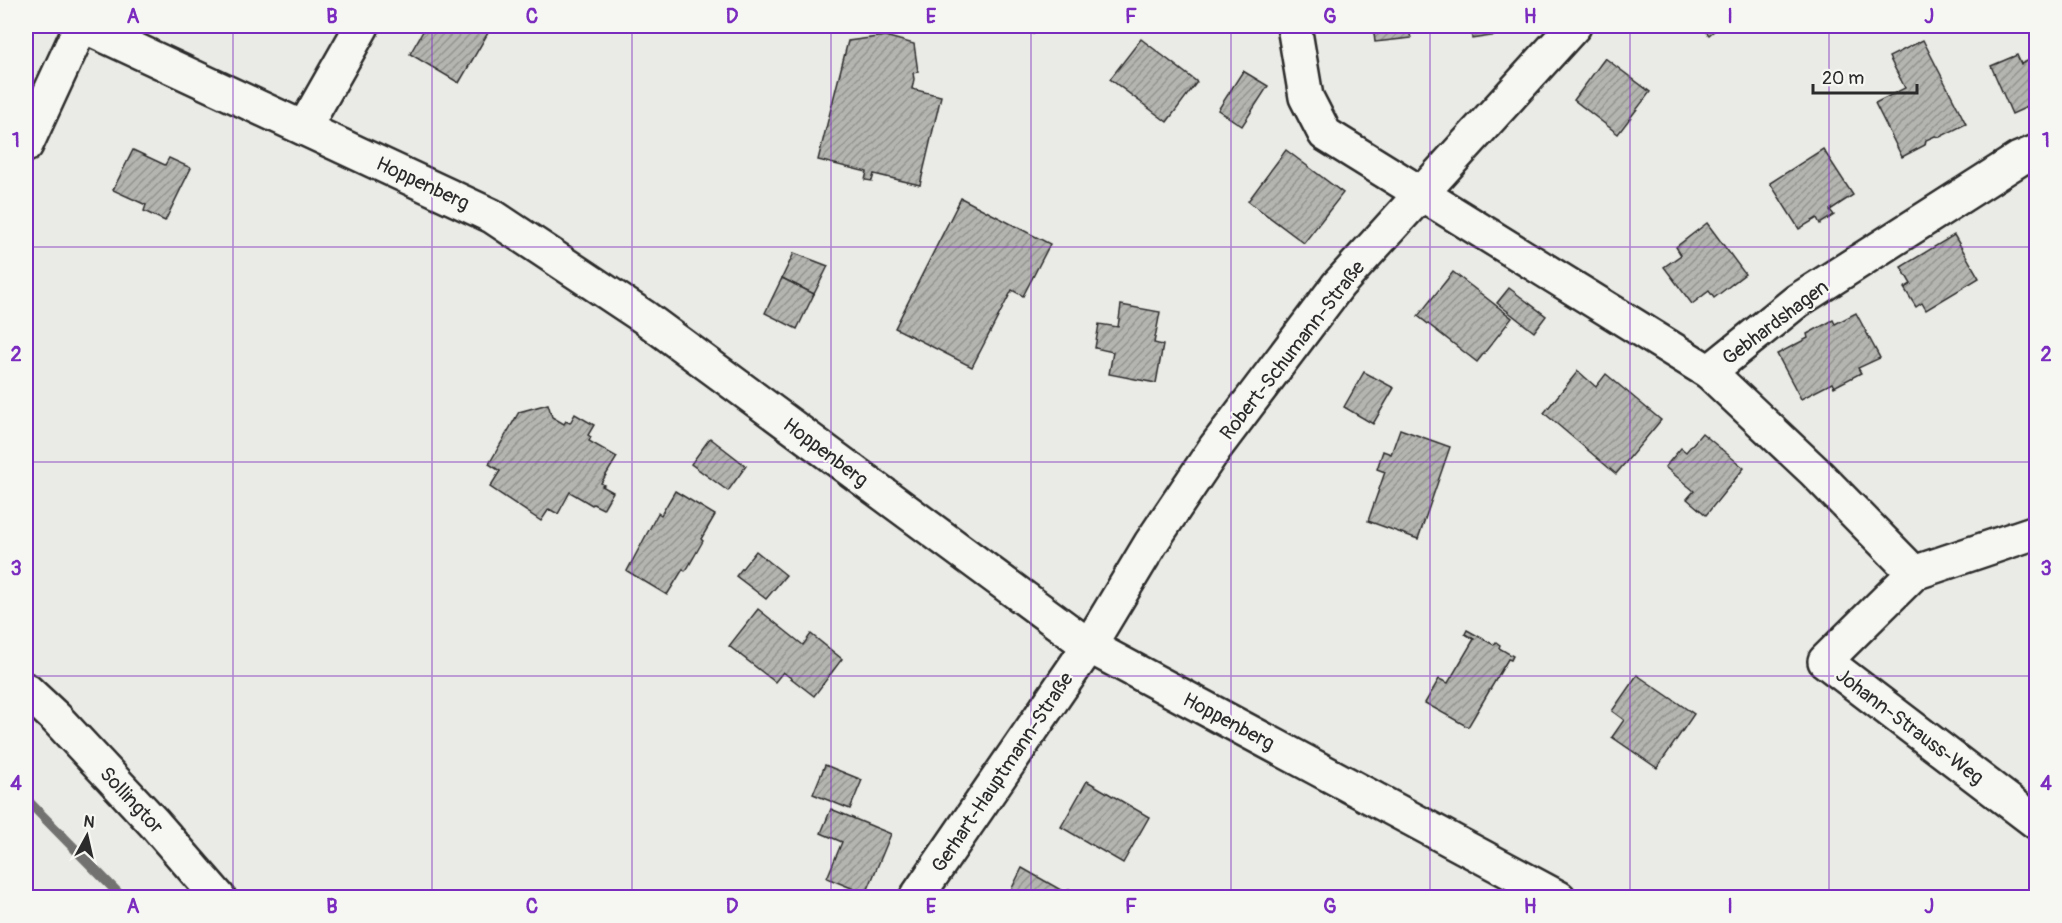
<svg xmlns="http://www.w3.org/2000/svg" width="2062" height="923" font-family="Pangolin,sans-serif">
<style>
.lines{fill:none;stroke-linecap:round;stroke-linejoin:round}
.stream{stroke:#727270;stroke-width:10}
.building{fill:url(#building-hatch);stroke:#2b2b2b;stroke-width:1.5}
.street-casing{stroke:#2b2b2b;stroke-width:38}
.secondary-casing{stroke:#2b2b2b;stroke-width:38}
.street{stroke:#f6f6f2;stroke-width:33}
.secondary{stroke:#f6f6f2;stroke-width:33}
.grid{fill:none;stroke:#7b2cbf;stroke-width:1.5;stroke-opacity:0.55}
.labels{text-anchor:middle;stroke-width:4.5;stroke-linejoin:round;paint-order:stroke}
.street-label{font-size:20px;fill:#2b2b2b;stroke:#f6f6f2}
.neatline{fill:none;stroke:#7b2cbf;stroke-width:2}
.grid-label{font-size:20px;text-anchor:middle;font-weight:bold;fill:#7b2cbf}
</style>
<defs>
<pattern id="building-hatch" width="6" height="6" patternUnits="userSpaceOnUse" patternTransform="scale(1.5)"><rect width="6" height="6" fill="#b4b4b1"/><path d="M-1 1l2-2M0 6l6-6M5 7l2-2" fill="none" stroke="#939390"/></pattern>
</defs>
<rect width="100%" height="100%" fill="#eaeae6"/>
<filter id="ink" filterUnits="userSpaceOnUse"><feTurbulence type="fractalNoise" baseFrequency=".0167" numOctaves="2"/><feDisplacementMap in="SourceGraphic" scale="12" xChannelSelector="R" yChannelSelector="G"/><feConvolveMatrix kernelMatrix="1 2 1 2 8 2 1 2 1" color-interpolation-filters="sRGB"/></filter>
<g filter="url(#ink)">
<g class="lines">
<polyline class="stream" points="26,799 123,898"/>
</g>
<g class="building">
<polygon points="426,26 492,26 459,83 410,54"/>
<polygon points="1021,26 1039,26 1033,34"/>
<polygon points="1373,26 1423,26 1423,29 1409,31 1411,38 1375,42"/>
<polygon points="1471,26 1515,26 1503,27 1505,34 1472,39"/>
<polygon points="1701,26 1720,26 1709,35"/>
<polygon points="885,36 914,44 918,72 913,73 914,79 912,89 941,96 920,185 874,174 872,181 865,180 867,172 818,160 848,41"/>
<polygon points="1141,39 1197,82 1167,122 1110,79"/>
<polygon points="1923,40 1966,124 1940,137 1935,136 1926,140 1925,145 1902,157 1875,103 1905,88 1889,57"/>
<polygon points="2017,55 2021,64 2036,57 2036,103 2012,114 1991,66"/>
<polygon points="1605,58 1650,92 1618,134 1574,100"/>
<polygon points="1243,71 1268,86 1242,126 1218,110"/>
<polygon points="1823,149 1853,195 1830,210 1834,215 1820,224 1817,218 1799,229 1770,183"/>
<polygon points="133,150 165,165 169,158 191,168 165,221 144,211 146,205 113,190"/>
<polygon points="1286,150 1343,193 1304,243 1248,201"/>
<polygon points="961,198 1050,244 1023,296 1012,290 972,367 895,328"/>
<polygon points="1707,223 1745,274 1714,298 1709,291 1692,304 1664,267 1681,255 1676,247"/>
<polygon points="1954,235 1979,278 1926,310 1922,303 1916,307 1904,288 1911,284 1901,267"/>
<polygon points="794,253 828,266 814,294 782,278"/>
<polygon points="1453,272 1512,318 1477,362 1418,316"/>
<polygon points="782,278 814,294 797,329 765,313"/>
<polygon points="1509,288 1546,316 1534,332 1497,303"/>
<polygon points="1121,305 1160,312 1154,343 1163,345 1156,383 1109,374 1113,352 1095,348 1099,324 1118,327"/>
<polygon points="1856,313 1880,358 1858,368 1861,373 1834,387 1832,383 1801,399 1777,354 1808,338 1807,334 1833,320 1835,324"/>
<polygon points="1578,371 1596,387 1606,374 1661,420 1616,474 1544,413"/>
<polygon points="1364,372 1394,388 1373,424 1344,407"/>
<polygon points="548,404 552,417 564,424 566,421 570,423 575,414 594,425 588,435 591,437 589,441 617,457 601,483 604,485 602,486 613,492 603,509 593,504 592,505 570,492 558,514 549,509 541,521 490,487 500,471 489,464 519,412"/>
<polygon points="1400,429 1450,447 1418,539 1368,521 1385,472 1377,469 1383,451 1391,454"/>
<polygon points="1702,433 1744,468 1706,515 1687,499 1694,491 1665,467 1681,448 1686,452"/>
<polygon points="710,438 746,466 728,491 691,464"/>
<polygon points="675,491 715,515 701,539 703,541 687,569 685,571 683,569 667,595 627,571 658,513 661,515"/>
<polygon points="756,551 786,575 766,599 736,576"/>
<polygon points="758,609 803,645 811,634 842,659 814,696 783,672 775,682 729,646"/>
<polygon points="1467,630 1494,645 1496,642 1500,645 1499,648 1513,656 1511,660 1508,659 1468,727 1425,703 1439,679 1448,683 1474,639 1465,634"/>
<polygon points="1637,675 1694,714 1657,768 1612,737 1624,720 1612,711"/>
<polygon points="825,765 862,780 850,809 813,794"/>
<polygon points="1087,781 1149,817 1123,863 1061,827"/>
<polygon points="831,809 891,834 866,894 827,878 842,842 821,833"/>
<polygon points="1022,868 1066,893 1069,889 1085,898 1007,898"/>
</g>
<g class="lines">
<g class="street-casing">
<g id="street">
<polyline points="84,26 492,216 644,317 1089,646 1559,898"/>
<polyline points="1294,26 1306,97 1325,134 1709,372 1797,301 2019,159 2036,152"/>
<polyline points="304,128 362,26"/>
<polyline points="26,145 81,26"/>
<polyline points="1709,372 1814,471 1914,573"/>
<polyline points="2036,532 1914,573 1825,661 2036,822"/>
<polyline points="916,898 1089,646 1151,543 1215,448 1338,285 1574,26"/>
</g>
</g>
<g class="secondary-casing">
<polyline id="secondary" points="26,690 56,718 154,823 219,898"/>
</g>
<use href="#street" class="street"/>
<use href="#secondary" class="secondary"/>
</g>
</g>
<path class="grid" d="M233,26V898M432,26V898M632,26V898M831,26V898M1031,26V898M1231,26V898M1430,26V898M1630,26V898M1829,26V898M26,247H2036M26,462H2036M26,676H2036"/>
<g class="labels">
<g class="street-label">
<text transform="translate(423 183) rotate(25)" y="7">Hoppenberg</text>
<text transform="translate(1775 322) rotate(-37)" y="7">Gebhardshagen</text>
<text transform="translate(1292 350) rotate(-52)" y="7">Robert-Schumann-Straße</text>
<text transform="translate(826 452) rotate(37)" y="7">Hoppenberg</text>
<text transform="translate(1229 721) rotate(28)" y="7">Hoppenberg</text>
<text transform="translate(1910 726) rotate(37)" y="7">Johann-Strauss-Weg</text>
<text transform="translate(1002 772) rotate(-56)" y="7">Gerhart-Hauptmann-Straße</text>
<text transform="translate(132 800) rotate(47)" y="7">Sollingtor</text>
</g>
</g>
<rect width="2062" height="923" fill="none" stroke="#f6f6f2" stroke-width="66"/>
<g transform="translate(87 836) rotate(8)" stroke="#f6f6f2" stroke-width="4.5" paint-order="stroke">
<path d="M0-4.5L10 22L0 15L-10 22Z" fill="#2b2b2b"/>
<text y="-9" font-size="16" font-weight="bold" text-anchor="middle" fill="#2b2b2b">N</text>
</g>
<path d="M1813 84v9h104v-9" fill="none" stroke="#2b2b2b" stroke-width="3"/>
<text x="1822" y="84" font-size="18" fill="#2b2b2b" stroke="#f6f6f2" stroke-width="4.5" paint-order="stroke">20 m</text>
<rect x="33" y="33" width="1996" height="857" class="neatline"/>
<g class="grid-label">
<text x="133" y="23">A</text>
<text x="332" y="23">B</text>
<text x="532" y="23">C</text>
<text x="732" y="23">D</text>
<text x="931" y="23">E</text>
<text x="1131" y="23">F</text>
<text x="1330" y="23">G</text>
<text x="1530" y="23">H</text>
<text x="1730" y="23">I</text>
<text x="1929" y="23">J</text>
<text x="16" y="147">1</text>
<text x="2046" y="147">1</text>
<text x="16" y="361">2</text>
<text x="2046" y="361">2</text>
<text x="16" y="575">3</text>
<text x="2046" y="575">3</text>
<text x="16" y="790">4</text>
<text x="2046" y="790">4</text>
<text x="133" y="913">A</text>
<text x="332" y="913">B</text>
<text x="532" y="913">C</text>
<text x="732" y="913">D</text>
<text x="931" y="913">E</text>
<text x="1131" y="913">F</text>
<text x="1330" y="913">G</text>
<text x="1530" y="913">H</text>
<text x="1730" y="913">I</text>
<text x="1929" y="913">J</text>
</g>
</svg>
